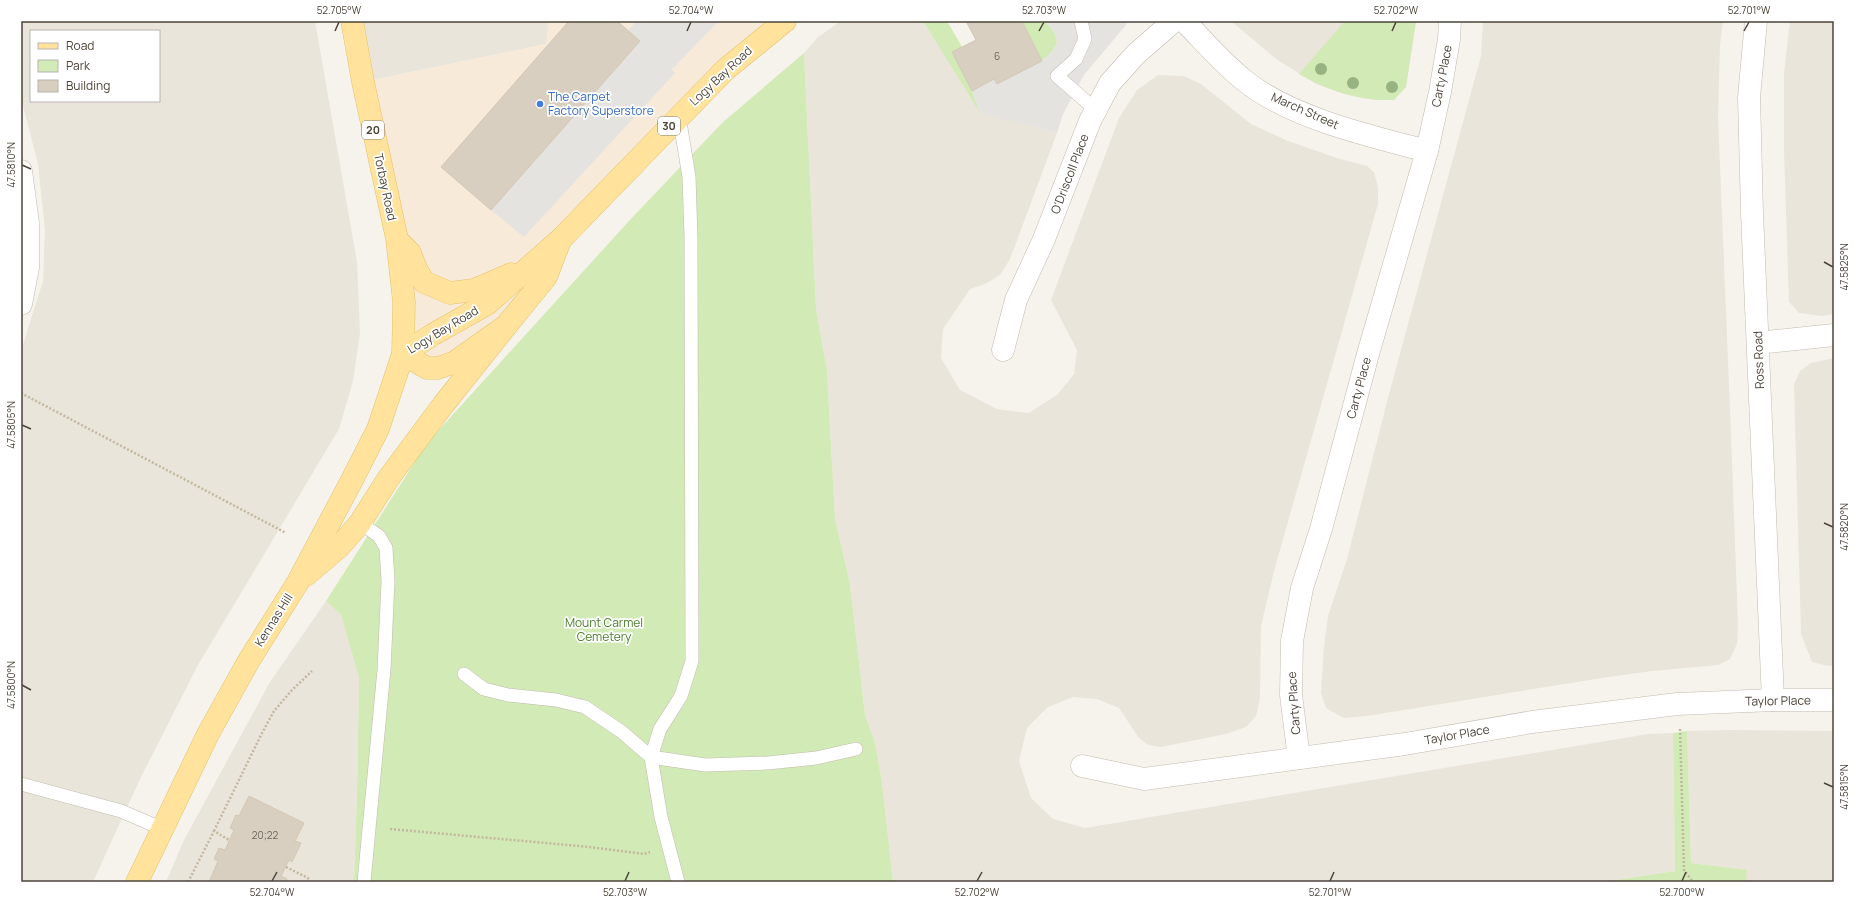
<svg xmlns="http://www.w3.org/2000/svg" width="1855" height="903" font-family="Manrope,sans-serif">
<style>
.residential{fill:#eae5da;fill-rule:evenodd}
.commercial{fill:#f7ead8}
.green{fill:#d2eab5}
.parking{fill:#e5e3e0}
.building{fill:#d8cfc1;stroke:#d3c7b4}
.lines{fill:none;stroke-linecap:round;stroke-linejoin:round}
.lane-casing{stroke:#c2bbae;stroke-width:14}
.street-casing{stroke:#c2bbae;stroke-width:23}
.primary-casing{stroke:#e6c16a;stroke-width:23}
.path{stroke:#c4b79f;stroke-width:2.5;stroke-dasharray:2 2;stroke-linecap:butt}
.lane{stroke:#fff;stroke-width:13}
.street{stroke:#fff;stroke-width:22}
.primary{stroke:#ffe39c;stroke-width:22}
.tree{fill:#97b381}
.ticks{fill:none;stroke:#4b4439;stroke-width:1.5}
.shop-dot{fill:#3f7fe0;stroke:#fff;stroke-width:1.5}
.labels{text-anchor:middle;stroke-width:3.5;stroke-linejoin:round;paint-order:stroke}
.number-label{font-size:10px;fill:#6e675b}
.shield{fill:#fff;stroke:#817c74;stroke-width:1}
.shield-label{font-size:11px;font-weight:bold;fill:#4b4439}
.street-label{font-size:12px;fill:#4b4439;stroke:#fff}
.shop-label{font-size:12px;fill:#366cbe;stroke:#fff;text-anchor:start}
.park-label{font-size:12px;fill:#4a7f2a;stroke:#fff}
.neatline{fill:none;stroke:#4b4439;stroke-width:1.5}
.ticks-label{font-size:10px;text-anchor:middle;fill:#4b4439}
</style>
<rect width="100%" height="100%" fill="#f6f3ec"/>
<g class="residential">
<path d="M21,21H315L357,262L360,333L353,381L339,429L198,665L140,779L93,882H21V351L43,281L45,230L38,164L21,98ZM31,31H159V101H31Z"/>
<polygon points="352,21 549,21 546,44 363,82"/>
<polygon points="841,21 923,21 980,112 1057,133 1010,259 1000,275 985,284 970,289 943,329 941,358 960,390 997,409 1029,413 1058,394 1074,374 1077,350 1051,300 1119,118 1137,90 1158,75 1184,76 1201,84 1251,124 1288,141 1340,159 1367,166 1374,172 1378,187 1378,204 1274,571 1261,626 1260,699 1256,716 1246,727 1226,734 1161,747 1148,745 1139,738 1119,708 1097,699 1073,697 1048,707 1027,728 1019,761 1031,798 1053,819 1085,828 1648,734 1673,733 1675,871 1603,882 893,882 882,782 875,743 865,715 850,584 835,519 827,371 816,309 804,53 818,37"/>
<polygon points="1231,21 1416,21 1406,87 1394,100 1373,100 1341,93 1316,84 1276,59"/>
<polygon points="1483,21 1723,21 1720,45 1718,117 1731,434 1738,625 1737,644 1730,659 1718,665 1652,671 1602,678 1367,716 1344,718 1326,708 1321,693 1324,647 1328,616 1347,559 1389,394 1481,56"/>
<polygon points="1790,21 1834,21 1834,314 1823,316 1799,313 1789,302 1784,152 1784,73"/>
<polygon points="1834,358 1834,666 1828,666 1812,662 1801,634 1794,385 1800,371 1811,363"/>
<polygon points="326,601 341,615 359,678 357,796 354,882 166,882 184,840 270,682"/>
<polygon points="1729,730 1834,731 1834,882 1746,882 1746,870 1691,863 1687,731"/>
</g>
<polygon class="commercial" points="549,21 778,21 623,175 546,277 455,362 403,354 363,82 546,44"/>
<g class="green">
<polygon points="923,21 947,21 962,47 953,52 972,91 980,113"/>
<polygon points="1022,21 1046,21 1055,34 1057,43 1051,53 1042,61"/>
<path d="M1345,21H1416L1406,87L1394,100C1358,101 1329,91 1299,74Z"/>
<polygon points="804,53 816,309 827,371 835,519 850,584 865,715 875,743 882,782 893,882 354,882 357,796 359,678 341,615 326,601 427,443 629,221 722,123"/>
<polygon points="1687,731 1691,863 1747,870 1746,882 1603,882 1675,871 1673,733"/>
</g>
<g class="parking">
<polygon points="636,21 719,21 672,69 675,73 524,237 491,210 639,41 628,31"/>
<polygon points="1046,21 1127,21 1126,25 1120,32 1084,75 1063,114 1057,133 980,113 972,91 994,79 997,84 1042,61 1051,53 1057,43 1055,34"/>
</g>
<g class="building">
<polygon points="569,21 617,21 640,41 491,210 441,167"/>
<polygon points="966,21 1022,21 1042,61 997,84 994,79 972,91 952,52 976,40"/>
<polygon points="249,796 304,823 295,841 301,843 292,862 289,860 281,876 287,879 286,882 209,882 218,861 214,859 219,848 225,850 234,830 230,828 236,815 239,816"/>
</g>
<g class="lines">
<g class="lane-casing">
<g id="lane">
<polyline points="1081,21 1085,39 1076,59 1057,76 1096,110"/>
<polyline points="360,523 379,536 386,548 388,581 384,670 364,882"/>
<polyline points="464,674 484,689 508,695 556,700 585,707 622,732 651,757 705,765 768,763 816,758 856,749"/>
<polyline points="21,784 121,811 163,829"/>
<polyline points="678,882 661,817 651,757 660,729 681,696 692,661 691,237 689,177 679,116"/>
</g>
</g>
<g class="street-casing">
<g id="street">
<path d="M1184,21C1204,41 1223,64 1245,81C1291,118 1370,136 1427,151"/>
<polyline points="1756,21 1749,97 1752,213 1773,700"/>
<polyline points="21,171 28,223 28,268 21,304"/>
<polyline points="1758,343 1834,335"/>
<polyline points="1003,350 1016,300 1044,239 1090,121 1110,83 1136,54 1174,21"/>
<polyline points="1299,758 1291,695 1292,641 1302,588 1321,529 1368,354 1427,151 1440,92 1449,39 1450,21"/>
<polyline points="1082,766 1144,779 1405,744 1532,722 1677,704 1773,700 1834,700"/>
</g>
</g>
<g class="primary-casing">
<g id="primary">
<polyline points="399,242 410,253 417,271 424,282 450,293 474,290 511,274"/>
<polyline points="403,354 432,335 487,304 561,239 725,70 785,21"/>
<polyline points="403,354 427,368 438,368 455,362 506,326 546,277 560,241"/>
<polyline points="306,575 339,547 360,523 388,479 443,405 506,326"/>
<polyline points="137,882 208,734 248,662 298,582 352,480 378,429 403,354 404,302 397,239 363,82 352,21"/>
</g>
</g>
<g class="path">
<polyline points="21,393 286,533"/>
<polyline points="1680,729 1684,870 1693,882"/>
<polyline points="390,829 590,847 644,854 650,852"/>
<polyline points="214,831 261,735 274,711 292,690 312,671"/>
<polyline points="286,867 308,878 309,882"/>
<polyline points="188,882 214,831 229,840"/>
</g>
<use href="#lane" class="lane"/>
<use href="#street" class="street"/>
<use href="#primary" class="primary"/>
</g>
<g class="tree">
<circle cx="1321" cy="69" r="6"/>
<circle cx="1353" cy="83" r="6"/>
<circle cx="1392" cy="87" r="6"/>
</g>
<path class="ticks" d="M335,31L339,22M687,31L691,22M1039,31L1044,22M1392,31L1396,22M1744,31L1749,22M22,165L31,169M1824,262L1833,267M22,425L31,429M1824,523L1833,527M22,685L31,690M1824,783L1833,787M272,881L277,872M625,881L629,872M977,881L982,872M1330,881L1334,872M1682,881L1686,872"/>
<circle class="shop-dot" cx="540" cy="104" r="4"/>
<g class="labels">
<g class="number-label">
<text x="997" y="60">6</text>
<text x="265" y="839">20;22</text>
</g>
<g class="shield">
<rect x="658" y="117" width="22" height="18" rx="3"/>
<rect x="362" y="121" width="22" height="18" rx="3"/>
</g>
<g class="shield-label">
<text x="669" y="130">30</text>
<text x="373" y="134">20</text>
</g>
<g class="street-label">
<text transform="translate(721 76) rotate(-43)" y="4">Logy Bay Road</text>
<text transform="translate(1442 76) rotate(-79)" y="4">Carty Place</text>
<text transform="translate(1305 111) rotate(24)" y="4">March Street</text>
<text transform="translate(1070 174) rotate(-69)" y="4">O'Driscoll Place</text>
<text transform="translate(385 187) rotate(78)" y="4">Torbay Road</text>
<text transform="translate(443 330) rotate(-31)" y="4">Logy Bay Road</text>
<text transform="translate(1759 360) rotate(-92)" y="4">Ross Road</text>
<text transform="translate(1359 388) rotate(-75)" y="4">Carty Place</text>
<text transform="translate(274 620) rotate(-58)" y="4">Kennas Hill</text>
<text transform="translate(1778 701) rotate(-1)" y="4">Taylor Place</text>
<text transform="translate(1294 703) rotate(-94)" y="4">Carty Place</text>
<text transform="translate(1457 735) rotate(-10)" y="4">Taylor Place</text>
</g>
<g class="shop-label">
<text x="548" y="101">The Carpet<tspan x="548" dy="14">Factory Superstore</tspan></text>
</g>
<g class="park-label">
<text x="604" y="627">Mount Carmel<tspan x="604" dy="14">Cemetery</tspan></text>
</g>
</g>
<rect width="1855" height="903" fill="none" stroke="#ffffff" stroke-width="44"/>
<rect x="30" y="30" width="130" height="72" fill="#ffffff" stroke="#b7b4b0"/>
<rect x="38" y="43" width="20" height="6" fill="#ffe39c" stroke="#b7b4b0"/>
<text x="66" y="50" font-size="12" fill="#4b4439">Road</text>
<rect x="38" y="60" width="20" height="12" fill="#d2eab5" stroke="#b7b4b0"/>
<text x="66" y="70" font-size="12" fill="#4b4439">Park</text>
<rect x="38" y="80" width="20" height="12" fill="#d8cfc1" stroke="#b7b4b0"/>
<text x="66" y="90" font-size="12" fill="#4b4439">Building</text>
<rect x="22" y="22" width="1811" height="859" class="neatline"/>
<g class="ticks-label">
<text x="339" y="14">52.705°W</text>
<text x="691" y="14">52.704°W</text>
<text x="1044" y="14">52.703°W</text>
<text x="1396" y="14">52.702°W</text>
<text x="1749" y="14">52.701°W</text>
<text transform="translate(11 165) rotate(-90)" y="4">47.5810°N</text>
<text transform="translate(1844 267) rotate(-90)" y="4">47.5825°N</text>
<text transform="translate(11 425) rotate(-90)" y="4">47.5805°N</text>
<text transform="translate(1844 527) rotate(-90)" y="4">47.5820°N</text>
<text transform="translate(11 685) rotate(-90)" y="4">47.5800°N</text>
<text transform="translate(1844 787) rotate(-90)" y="4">47.5815°N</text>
<text x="272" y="896">52.704°W</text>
<text x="625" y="896">52.703°W</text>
<text x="977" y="896">52.702°W</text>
<text x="1330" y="896">52.701°W</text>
<text x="1682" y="896">52.700°W</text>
</g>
</svg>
